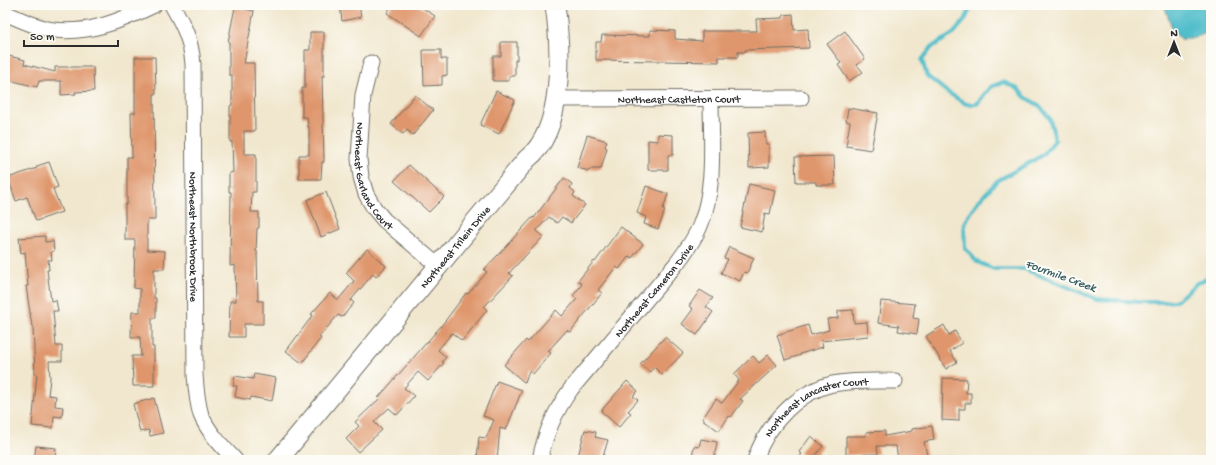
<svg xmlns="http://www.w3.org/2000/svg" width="1216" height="465" font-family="'Gochi Hand',sans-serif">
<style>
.water{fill:#51becb;stroke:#3e747b}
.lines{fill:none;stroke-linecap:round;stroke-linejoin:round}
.stream{stroke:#51becb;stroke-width:4}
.building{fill:#df966c}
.minor-casing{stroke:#706d64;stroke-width:17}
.tertiary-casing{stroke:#706d64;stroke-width:21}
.minor{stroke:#fff;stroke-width:15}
.tertiary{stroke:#fff;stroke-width:19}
.labels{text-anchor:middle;stroke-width:4;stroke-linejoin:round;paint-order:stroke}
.street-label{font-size:11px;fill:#2b2b2b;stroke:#fdfcf7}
.water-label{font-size:12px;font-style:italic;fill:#385e63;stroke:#fdfcf7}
</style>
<rect width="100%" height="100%" fill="#fdfcf7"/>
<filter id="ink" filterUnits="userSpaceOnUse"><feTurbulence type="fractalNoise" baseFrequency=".025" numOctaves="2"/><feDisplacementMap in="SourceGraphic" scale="8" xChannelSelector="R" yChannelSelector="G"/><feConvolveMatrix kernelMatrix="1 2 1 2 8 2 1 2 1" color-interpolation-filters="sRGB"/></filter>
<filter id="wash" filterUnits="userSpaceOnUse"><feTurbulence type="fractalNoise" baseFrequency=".012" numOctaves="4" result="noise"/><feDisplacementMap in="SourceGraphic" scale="16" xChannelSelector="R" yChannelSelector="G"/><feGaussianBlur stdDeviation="0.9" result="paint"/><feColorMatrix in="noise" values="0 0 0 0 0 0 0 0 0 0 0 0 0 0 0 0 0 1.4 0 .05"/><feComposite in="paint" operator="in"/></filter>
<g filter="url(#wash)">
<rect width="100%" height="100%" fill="#f1e7ce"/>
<polygon class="water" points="1164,5 1211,5 1211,31 1194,38 1184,38 1183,40 1174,33"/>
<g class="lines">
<polyline class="stream" points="972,5 965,20 953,34 932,47 922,60 927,76 947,92 966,104 977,104 990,87 1004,82 1018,89 1025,97 1040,106 1050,119 1055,140 1043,155 997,181 976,204 964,224 965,248 977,262 994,269 1024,269 1097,299 1138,302 1161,302 1176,301 1197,283 1211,276"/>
</g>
<g id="blocks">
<g class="building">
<polygon points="340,5 359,5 361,17 342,21"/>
<polygon points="392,5 418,5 435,16 421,36 387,13"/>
<polygon points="235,7 254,11 244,63 254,63 255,131 244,131 244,154 256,154 256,192 252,192 251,212 259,212 259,228 257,228 256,251 257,251 258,301 263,301 263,324 244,324 244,337 229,337 230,301 236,301 235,265 230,266 231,192 229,192 229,173 233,172 232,142 230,142 230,106 232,105 232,75 229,75 229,42 228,42"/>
<polygon points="793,14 794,30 808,29 809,48 745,50 745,52 738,52 738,57 719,57 719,62 596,60 596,42 601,42 602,35 650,36 650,30 675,31 675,39 702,41 702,31 757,31 756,19 783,18 783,15"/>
<polygon points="845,31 865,59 857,65 863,72 849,81 838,65 841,63 827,44"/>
<polygon points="310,32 324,32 324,76 322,76 324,162 322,162 321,179 299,179 299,155 309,155 309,127 308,127 307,117 302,117 302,88 305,88 305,50 310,50"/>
<polygon points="501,42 517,42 517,60 515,60 515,76 509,76 509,81 493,81 493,56 501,56"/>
<polygon points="423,50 441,50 441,59 447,59 447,75 442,76 442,85 424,86"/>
<polygon points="5,55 25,60 24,64 55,72 55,67 93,67 94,91 75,92 76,94 61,95 61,81 39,81 37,87 5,79 7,71 5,71"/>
<polygon points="135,57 155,57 156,94 154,94 155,220 147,220 147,250 165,251 164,269 154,269 154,298 156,298 156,318 152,318 152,347 154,347 154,386 133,386 132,356 141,356 140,337 131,337 132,312 140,312 140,289 134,288 135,240 125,240 125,204 127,204 127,157 132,157 131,113 135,113"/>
<polygon points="496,91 515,100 499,134 480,125"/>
<polygon points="415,95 433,110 413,135 407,130 403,134 391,124"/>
<polygon points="848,108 878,113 871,150 846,146 850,122 846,121"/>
<polygon points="765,132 766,144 769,144 769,167 749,168 748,133"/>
<polygon points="658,134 673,135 673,155 668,155 668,170 648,170 648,140 658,141"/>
<polygon points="587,135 607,141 605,147 607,148 601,169 590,169 589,171 577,168"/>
<polygon points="834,156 835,185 816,185 816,182 796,182 795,157"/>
<polygon points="49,162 58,187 53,189 62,212 36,221 27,197 16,201 8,178 37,168 37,166"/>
<polygon points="409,165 444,197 429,212 394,181"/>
<polygon points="564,178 572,184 570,188 575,192 573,196 585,205 571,223 562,217 557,223 549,217 536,231 543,237 509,273 513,276 484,307 487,310 462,341 452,333 438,350 446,357 442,362 444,363 428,381 418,372 404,388 414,396 397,415 389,408 374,422 382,430 358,452 346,439 359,426 355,422 379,399 378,398 442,325 466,293 468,294 487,272 484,270 533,217 534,218"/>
<polygon points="749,184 775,190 770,214 765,213 762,232 740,227"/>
<polygon points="646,186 668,194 663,209 665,210 658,229 644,224 646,217 637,213"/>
<polygon points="326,192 340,229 321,237 307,200"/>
<polygon points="621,227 643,244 632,258 629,256 619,269 616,267 598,290 602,293 570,332 567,330 548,351 551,353 533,374 529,371 525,383 504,365 526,340 528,342 556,310 562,316 577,299 573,296 582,284 578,281 594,261 595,262"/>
<polygon points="45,236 45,242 53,241 54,251 51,252 52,260 48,260 49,270 47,270 51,301 56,300 58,311 53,311 56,346 62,346 62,361 49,361 50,379 48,395 56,396 55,406 63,407 62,417 54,416 53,428 32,426 37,374 35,374 33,325 32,326 26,286 28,286 25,252 21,253 19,238"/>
<polygon points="729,247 754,258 747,273 744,272 740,281 721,273 728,259 724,258"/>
<polygon points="367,249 386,266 376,277 373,274 351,300 354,303 342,317 338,315 319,337 321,338 302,363 286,351 313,315 311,314 330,293 338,300 354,281 346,273"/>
<polygon points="700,290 713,298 706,307 713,312 697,335 682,324 693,309 689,306"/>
<polygon points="881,301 915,304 913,318 919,319 917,334 898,331 899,326 878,323"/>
<polygon points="853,310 854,323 867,322 868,336 821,341 823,347 800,354 801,355 785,360 777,335 808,325 811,335 829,330 827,319 838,318 838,311"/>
<polygon points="944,325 949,335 955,331 962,343 950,351 957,362 946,369 926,336"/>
<polygon points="665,337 683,353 662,375 654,367 650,372 640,364"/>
<polygon points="768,355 777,365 740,399 743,401 731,417 729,416 719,431 702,419 716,399 722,403 739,380 734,374 753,356 759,363"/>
<polygon points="254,374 276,378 272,401 251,397 250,400 235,397 237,386 233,386 235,376 253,379"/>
<polygon points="943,378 967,379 966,393 971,393 971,403 965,403 965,409 959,409 959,421 942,420"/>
<polygon points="497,381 522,390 506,430 500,428 497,460 477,460 479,437 486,438 494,420 483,416"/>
<polygon points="627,381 638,391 633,396 638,400 628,411 631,413 619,427 601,411"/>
<polygon points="154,398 163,433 150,436 149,430 140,432 133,404"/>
<polygon points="932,426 934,440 924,442 927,455 898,460 896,446 877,446 878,454 846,455 846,436 866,436 866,432 885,431 885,436 912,431 912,429"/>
<polygon points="585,430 596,432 595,437 608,440 602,460 577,460"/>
<polygon points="811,436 823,446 815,456 820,460 797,460 802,454 799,452"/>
<polygon points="701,439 717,442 714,460 691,460 694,446 699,447"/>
<polygon points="36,446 56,448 55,460 34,460"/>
</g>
</g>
</g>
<g filter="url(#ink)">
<use href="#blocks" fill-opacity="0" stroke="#706d64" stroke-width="1"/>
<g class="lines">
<g class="minor-casing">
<g id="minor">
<path id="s1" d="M172,5C184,26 191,40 193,64L195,375C196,389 197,402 201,415C208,432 223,447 235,460"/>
<path d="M5,13C19,19 33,26 48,29C85,36 121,21 154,5"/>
<path id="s2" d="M371,63L363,95L359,159L361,177L366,194L374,208L384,220L438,266"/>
<path id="s3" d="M557,99L801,98"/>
<path id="s4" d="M540,460C545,433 555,411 571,389L677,263C686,251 694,240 700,226C716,187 711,141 711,99"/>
<path id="s5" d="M755,460C767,424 800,388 839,383C857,380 877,381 895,381"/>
</g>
</g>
<g class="tertiary-casing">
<g id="tertiary">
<path id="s6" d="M278,460L527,159C565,130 561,47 555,5"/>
</g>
</g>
<use href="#minor" class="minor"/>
<use href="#tertiary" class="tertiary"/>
</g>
</g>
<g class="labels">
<g class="street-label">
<text dy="4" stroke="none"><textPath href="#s3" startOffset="122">Northeast Castleton Court</textPath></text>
<text dy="4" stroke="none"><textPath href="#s2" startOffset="118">Northeast Garland Court</textPath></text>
<text dy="4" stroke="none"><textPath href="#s1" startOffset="236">Northeast Northbrook Drive</textPath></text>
<text dy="4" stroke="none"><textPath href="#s6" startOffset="277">Northeast Trilein Drive</textPath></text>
<text dy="4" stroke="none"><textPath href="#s4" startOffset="207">Northeast Cameron Drive</textPath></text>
<text dy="4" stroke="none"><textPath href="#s5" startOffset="88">Northeast Lancaster Court</textPath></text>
</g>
<g class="water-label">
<text transform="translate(1061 275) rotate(20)" y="4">Fourmile Creek</text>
</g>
</g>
<rect width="1216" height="465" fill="none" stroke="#fdfcf7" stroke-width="20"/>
<g transform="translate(1174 42)" stroke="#fdfcf7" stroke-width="3" paint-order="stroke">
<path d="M0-3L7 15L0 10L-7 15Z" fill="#2b2b2b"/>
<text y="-6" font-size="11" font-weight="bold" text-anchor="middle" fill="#2b2b2b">N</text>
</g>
<path d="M24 40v6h94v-6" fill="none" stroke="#2b2b2b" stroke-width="2"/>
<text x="30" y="40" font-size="12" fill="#2b2b2b" stroke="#fdfcf7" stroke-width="3" paint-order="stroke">50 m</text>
</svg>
